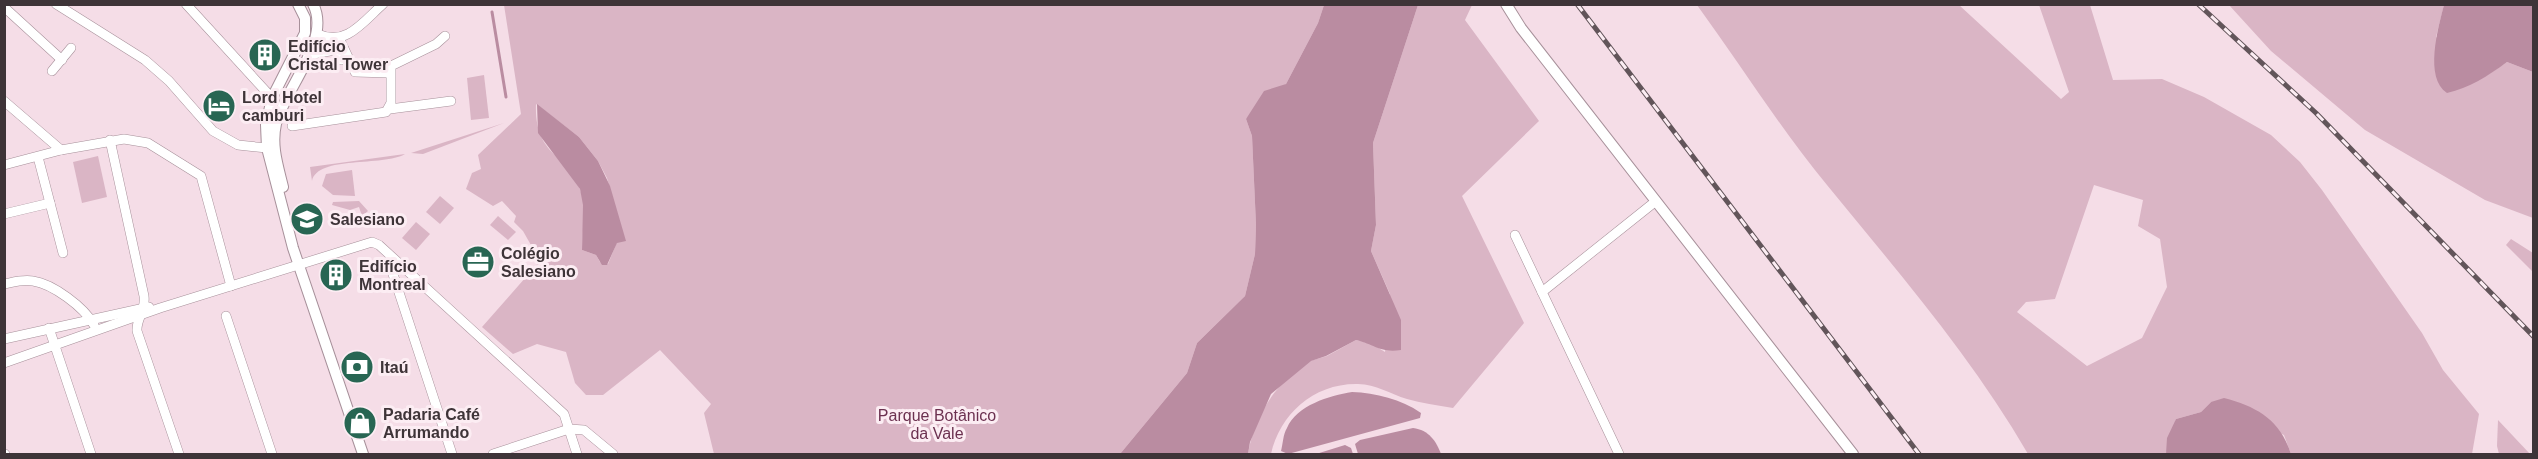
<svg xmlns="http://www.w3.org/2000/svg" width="2538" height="459" font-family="Helvetica,sans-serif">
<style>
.green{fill:#dab5c5;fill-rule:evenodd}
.water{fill:#ba8ca1}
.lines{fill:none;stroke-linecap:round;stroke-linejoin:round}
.stream{stroke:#ba8ca1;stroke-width:3}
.minor-casing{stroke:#a7909a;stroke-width:10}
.tertiary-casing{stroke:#a7909a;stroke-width:12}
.minor{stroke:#fff;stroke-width:9}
.tertiary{stroke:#fff;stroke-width:10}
.rail-casing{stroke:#62555a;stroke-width:5}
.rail{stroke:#fcedf3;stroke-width:3;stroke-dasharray:9;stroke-linecap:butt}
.labels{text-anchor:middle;stroke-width:6;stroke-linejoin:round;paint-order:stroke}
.poi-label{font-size:16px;font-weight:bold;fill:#3e3438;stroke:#fcedf3;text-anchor:start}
.park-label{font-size:16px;fill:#6c3150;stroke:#fcedf3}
</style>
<rect width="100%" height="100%" fill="#f5dde7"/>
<g class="green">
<path d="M504,5H1324L1318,23L1286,84L1246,119L1252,136L1256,225L1255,254L1245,296L1197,343L1187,373L1120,454H714L704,413L711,404L660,350L603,395H586L575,383L566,352L537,344L513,354L482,327L540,261L523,231L514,222L516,216L502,201L493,206L466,189L472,173L481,169L478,155L521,114ZM536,104L579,137L598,161L607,178L625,240L617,242L608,264L600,262L596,255L582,250C582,231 587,207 580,189C567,153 534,156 536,104Z"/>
<path d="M1418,5H1472L1465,20L1539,121L1462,196L1524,323L1453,408C1437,405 1421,403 1407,399C1390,394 1376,384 1358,384C1314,383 1280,414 1271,454H1248C1254,417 1276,381 1310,361C1315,359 1322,358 1327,356C1337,351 1346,345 1356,340L1372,344L1385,352L1390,294L1371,251L1376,225L1373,143Z"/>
<path d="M1697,5H1959L2061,99L2069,92L2039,5H2090L2113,80L2162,79L2204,97L2271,135L2300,162L2322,190L2422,333L2443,370L2479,414L2472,454H2291L2284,435L2211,402L2201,412L2176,419L2166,454H2028C1972,357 1898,272 1827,185C1780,128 1740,64 1697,5ZM2094,185L2143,200L2138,226L2160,239L2167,287L2142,338L2087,366L2017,312L2026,302L2055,299Z"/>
<polygon points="2229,5 2444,5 2436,37 2486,76 2507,62 2533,72 2533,218 2485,200 2365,130 2271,51"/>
<polygon points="484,75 489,118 471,120 467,78"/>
<polygon points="504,123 423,154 411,153"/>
<path d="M405,154C383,167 318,155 312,181L310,167Z"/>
<polygon points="98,156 107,197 82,203 73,162"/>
<polygon points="352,170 355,196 333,195 322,186 326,174"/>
<polygon points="440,196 454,208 440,224 426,212"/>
<polygon points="359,201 368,211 362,216 359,207 350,210 332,205 333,202"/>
<polygon points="498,216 516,232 508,240 490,225"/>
<polygon points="416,222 430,234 416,250 402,238"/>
<polygon points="2511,239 2533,253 2533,272 2506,245"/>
<polygon points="2498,420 2530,454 2499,454 2497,446"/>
</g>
<g class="water">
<path d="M1324,5H1418L1373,143L1376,225L1371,251L1401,320V350C1380,353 1376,345 1356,340L1326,356L1311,361L1271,394L1250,442L1248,454H1120L1187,373L1197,343L1245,296L1255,254L1256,225L1252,136L1246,119L1264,91L1286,84L1318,23Z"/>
<path d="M2444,5H2533V72L2507,62C2488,76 2469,88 2447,93C2424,78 2438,28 2444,5Z"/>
<polygon points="537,104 579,137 598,161 610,186 626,241 617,243 607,265 602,265 596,255 582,250 583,205 580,189 538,133"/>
<path d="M1352,392C1376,393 1401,399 1421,413L1420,418L1288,454L1281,451C1283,444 1283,434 1287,428C1297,405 1329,396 1352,392Z"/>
<path d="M2224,398C2258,407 2280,420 2291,454H2166L2167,438L2176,419L2201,412L2211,402Z"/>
<path d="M1413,428C1429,430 1436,441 1441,454H1358L1355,444L1360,440Z"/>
<polygon points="1345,445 1351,448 1353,454 1316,454"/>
</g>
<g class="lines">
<polyline class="stream" points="492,12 506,97"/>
<g class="minor-casing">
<g id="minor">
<polyline points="56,4 145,60 169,81 213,131 238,145 267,148"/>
<polyline points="186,4 272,98"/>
<polyline points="4,7 62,60"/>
<path d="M318,34C346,47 363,22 383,4"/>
<polyline points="339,38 355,72 389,73"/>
<polyline points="308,55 335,50 341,60 349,59"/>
<polyline points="52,71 71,48"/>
<polyline points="4,101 61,150"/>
<polyline points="390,109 451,101"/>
<polyline points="292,126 386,112 391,103 391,66 436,44 445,36"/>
<path d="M110,140L144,296C146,312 136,318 137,331L179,454"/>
<polyline points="38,157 63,253"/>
<polyline points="4,165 61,150 124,139 148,143 201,176 231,286"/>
<polyline points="4,214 50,203"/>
<polyline points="1515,235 1542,292"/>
<polyline points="391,257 390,265 452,454"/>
<path d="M4,284C14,282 23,279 33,281C53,284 84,307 94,325"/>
<polyline points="226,316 272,454"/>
<polyline points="49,328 91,454"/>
<polyline points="4,339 149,307"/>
<polyline points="4,363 160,308 372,242 379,245 564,414 577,454"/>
<polyline points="4,454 5,454"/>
<polyline points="493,454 569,429 584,430 613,454"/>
<polyline points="1619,454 1542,292 1656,201"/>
</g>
</g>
<g class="tertiary-casing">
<g id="tertiary">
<polyline points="298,4 305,18 305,33 272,98 266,125 267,148 293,248 363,454"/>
<polyline points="1506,4 1521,28 1853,454"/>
<path d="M283,187C278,166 271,146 276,124C285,88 332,40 313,4"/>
</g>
</g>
<use href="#minor" class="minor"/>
<use href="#tertiary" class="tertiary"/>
<g class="rail-casing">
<g id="rail">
<polyline points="1577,4 1919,454"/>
<polyline points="2198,4 2316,113 2534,337"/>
</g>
</g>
<use href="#rail" class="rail"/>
</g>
<defs>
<g id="building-disc" transform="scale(1.725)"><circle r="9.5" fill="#286653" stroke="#fcedf3"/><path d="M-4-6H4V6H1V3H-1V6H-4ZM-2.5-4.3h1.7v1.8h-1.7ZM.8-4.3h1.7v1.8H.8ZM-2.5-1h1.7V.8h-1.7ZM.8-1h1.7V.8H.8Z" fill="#fff"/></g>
<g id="hotel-disc" transform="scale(1.725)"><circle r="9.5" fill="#286653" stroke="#fcedf3"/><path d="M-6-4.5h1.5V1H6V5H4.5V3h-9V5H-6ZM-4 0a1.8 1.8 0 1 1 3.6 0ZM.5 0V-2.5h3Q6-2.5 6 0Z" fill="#fff"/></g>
<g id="school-disc" transform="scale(1.725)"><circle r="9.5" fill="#286653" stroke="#fcedf3"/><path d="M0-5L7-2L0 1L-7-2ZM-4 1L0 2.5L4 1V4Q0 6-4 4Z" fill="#fff"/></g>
<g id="office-disc" transform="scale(1.725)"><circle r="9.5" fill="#286653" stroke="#fcedf3"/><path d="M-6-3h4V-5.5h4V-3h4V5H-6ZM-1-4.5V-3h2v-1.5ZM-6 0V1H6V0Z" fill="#fff"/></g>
<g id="bank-disc" transform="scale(1.725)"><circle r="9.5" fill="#286653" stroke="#fcedf3"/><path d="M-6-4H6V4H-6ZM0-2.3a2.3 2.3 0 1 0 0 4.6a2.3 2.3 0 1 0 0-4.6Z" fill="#fff"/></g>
<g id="shop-disc" transform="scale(1.725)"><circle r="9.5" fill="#286653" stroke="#fcedf3"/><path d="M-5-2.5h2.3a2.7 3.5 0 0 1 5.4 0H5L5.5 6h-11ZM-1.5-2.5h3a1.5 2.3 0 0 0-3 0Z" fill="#fff"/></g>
</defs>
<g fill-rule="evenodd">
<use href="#building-disc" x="265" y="55"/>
<use href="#hotel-disc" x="219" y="106"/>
<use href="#school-disc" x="307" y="219"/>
<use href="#office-disc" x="478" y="262"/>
<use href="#building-disc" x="336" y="275"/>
<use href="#bank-disc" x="357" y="367"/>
<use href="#shop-disc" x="360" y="423"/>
</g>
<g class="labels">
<g class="poi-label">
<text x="288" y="52">Edifício<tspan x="288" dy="18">Cristal Tower</tspan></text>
<text x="242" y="103">Lord Hotel<tspan x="242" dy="18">camburi</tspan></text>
<text x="330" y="225">Salesiano</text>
<text x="501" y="259">Colégio<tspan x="501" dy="18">Salesiano</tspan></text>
<text x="359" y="272">Edifício<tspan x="359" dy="18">Montreal</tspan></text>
<text x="380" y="373">Itaú</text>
<text x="383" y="420">Padaria Café<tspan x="383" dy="18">Arrumando</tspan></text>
</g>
<g class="park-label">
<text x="937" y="421">Parque Botânico<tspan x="937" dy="18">da Vale</tspan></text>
</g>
</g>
<rect width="2538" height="459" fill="none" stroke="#3e3438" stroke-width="12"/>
</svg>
